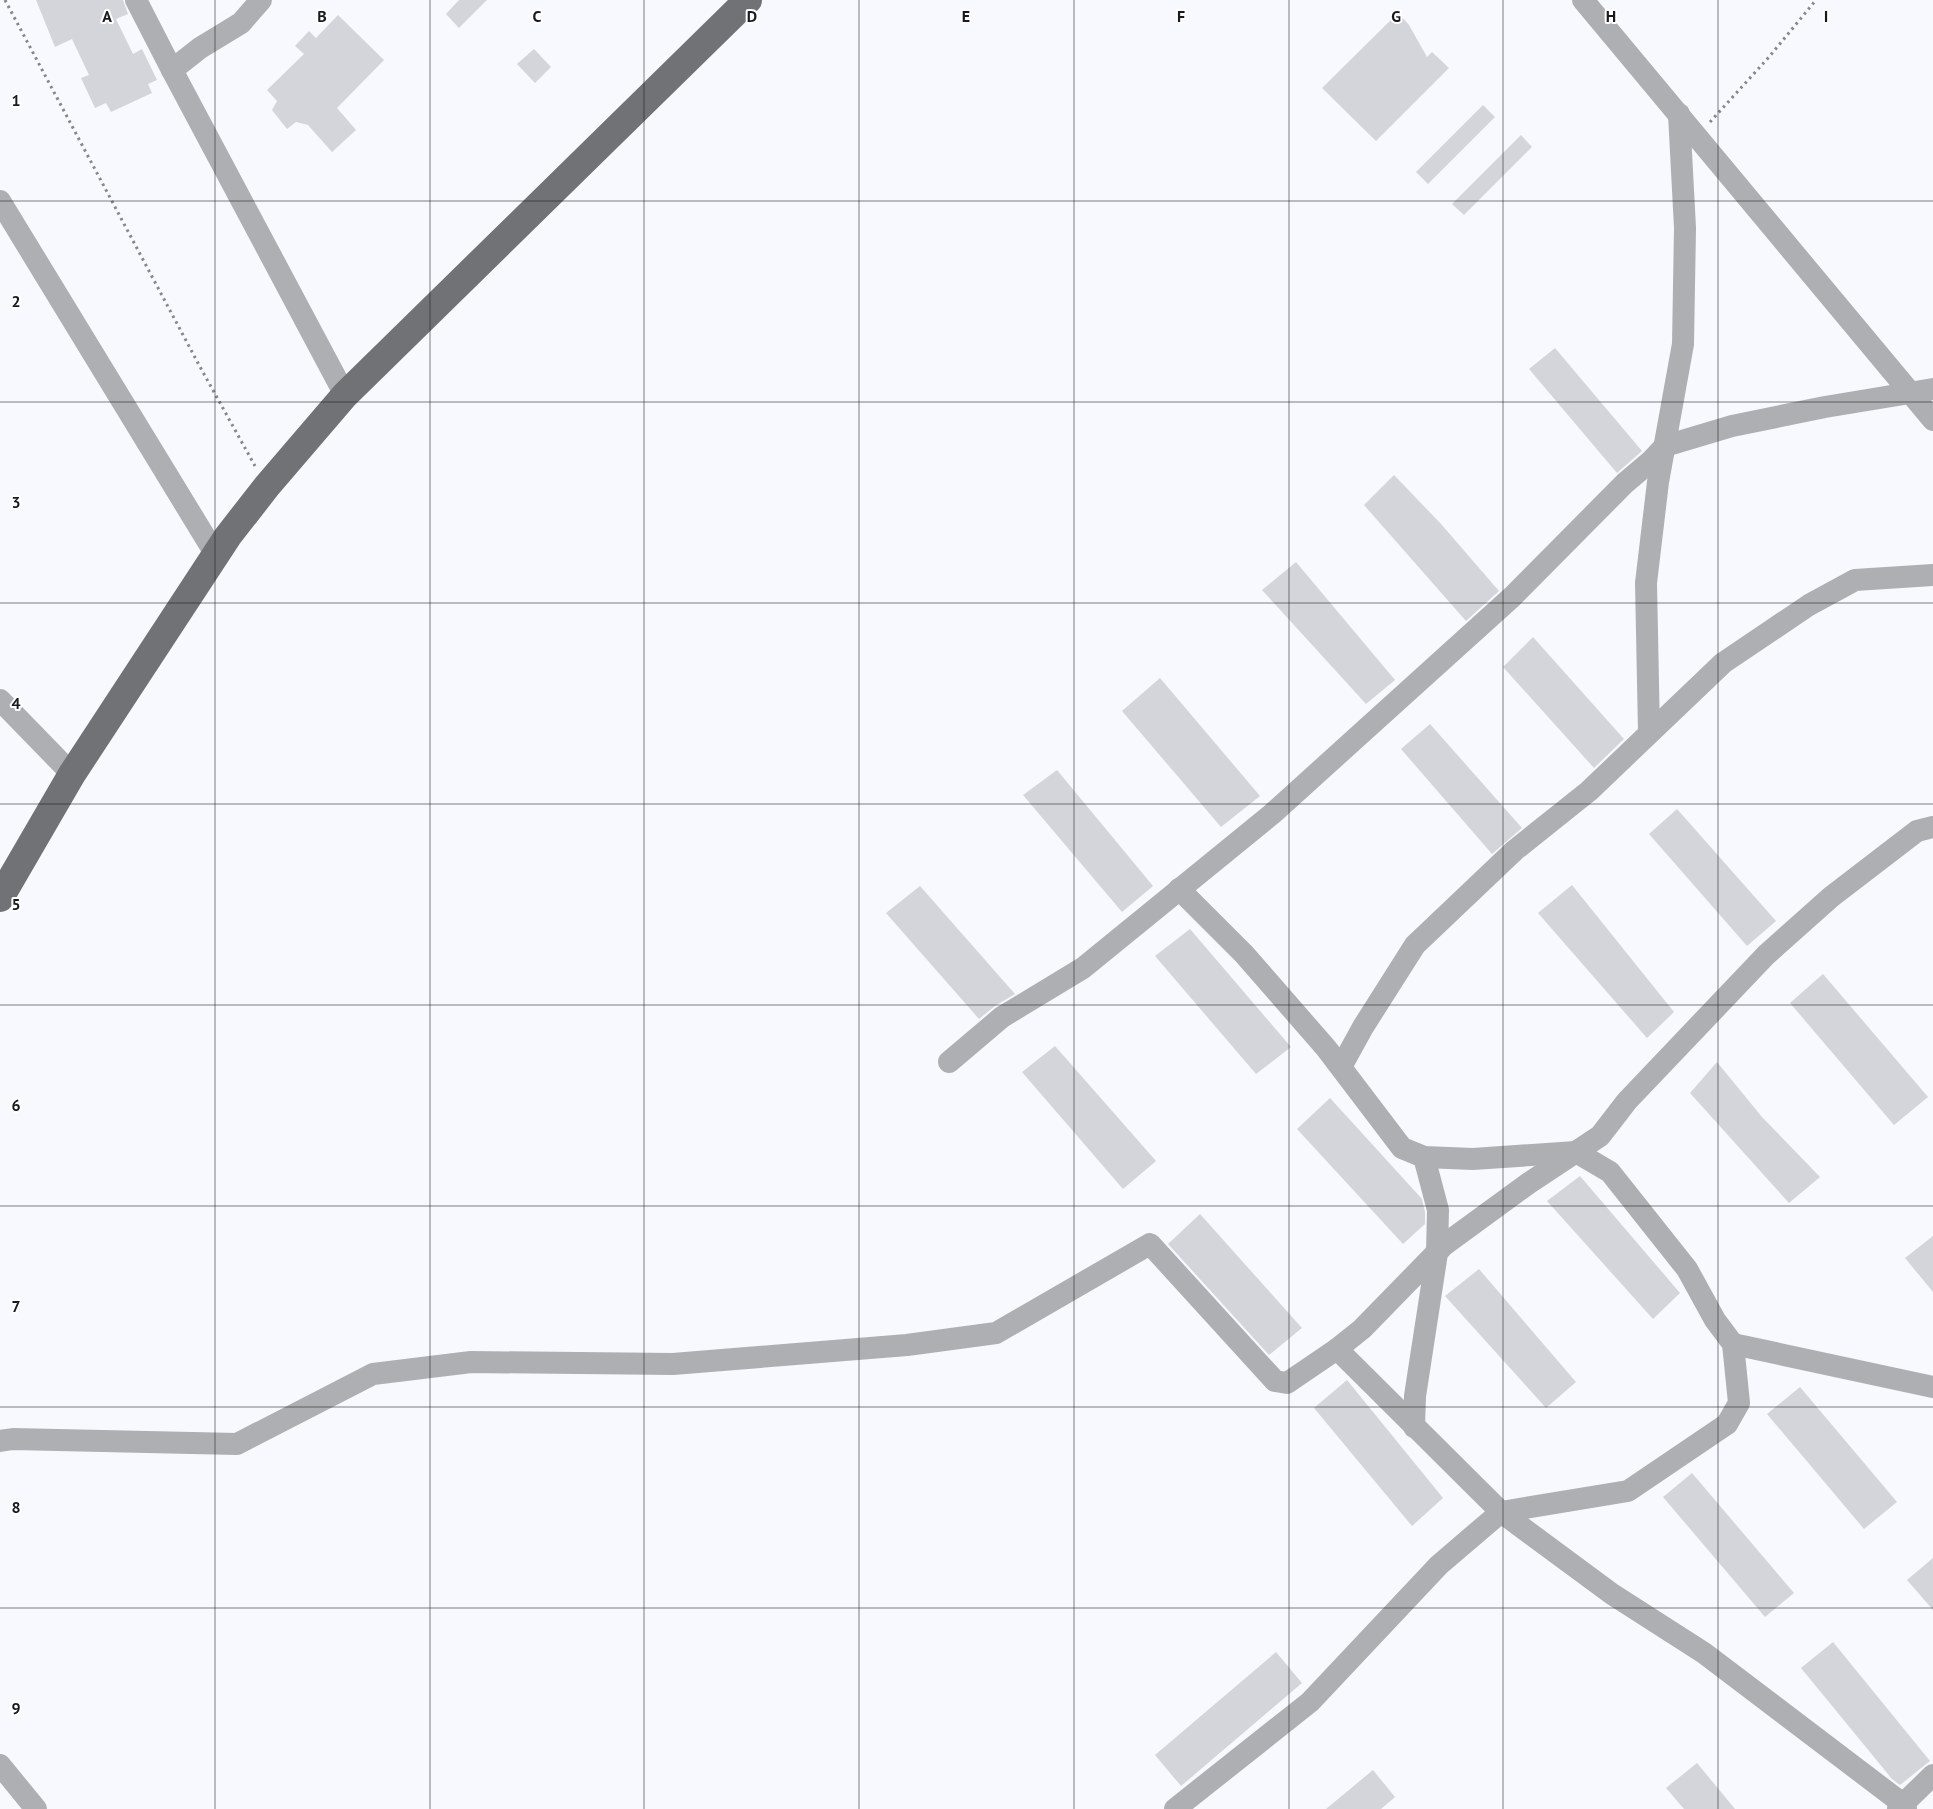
<svg xmlns="http://www.w3.org/2000/svg" width="1933" height="1809" font-family="'PT Sans',sans-serif">
<style>
.building{fill:#d3d5db}
.lines{fill:none;stroke-linecap:round;stroke-linejoin:round}
.path{stroke:#86878b;stroke-width:3;stroke-dasharray:2.5 4;stroke-linecap:butt}
.minor{stroke:#aeafb2;stroke-width:22}
.major{stroke:#707276;stroke-width:28}
.grid{fill:none;stroke:#191a1c;stroke-width:1;stroke-opacity:0.55}
.grid-label{font-size:16px;text-anchor:middle;font-weight:bold;fill:#191a1c;stroke:#fff;stroke-width:4;stroke-linejoin:round;paint-order:stroke}
</style>
<rect width="100%" height="100%" fill="#f7f9ff"/>
<g class="building">
<polygon points="36,0 123,0 128,14 116,19 133,54 142,49 157,80 148,84 152,93 111,112 106,103 95,108 81,78 89,75 72,39 55,47"/>
<polygon points="459,0 487,0 459,28 446,14"/>
<polygon points="1398,13 1409,25 1427,57 1432,52 1449,68 1376,141 1322,88"/>
<polygon points="338,15 384,60 337,108 356,130 332,152 308,125 296,122 287,129 272,110 277,101 267,90 304,54 295,46 309,31 316,38"/>
<polygon points="534,49 551,67 535,83 517,64"/>
<polygon points="1483,105 1495,117 1428,184 1416,172"/>
<polygon points="1521,135 1532,147 1464,215 1452,204"/>
<polygon points="1555,348 1642,451 1617,473 1529,369"/>
<polygon points="1394,475 1441,524 1499,591 1466,621 1364,505"/>
<polygon points="1296,562 1395,680 1366,704 1262,590"/>
<polygon points="1533,637 1624,739 1594,768 1503,667"/>
<polygon points="1160,678 1260,796 1221,827 1122,711"/>
<polygon points="1430,724 1522,828 1492,854 1401,749"/>
<polygon points="1057,770 1153,886 1122,912 1023,795"/>
<polygon points="1677,809 1776,921 1747,946 1649,834"/>
<polygon points="1572,885 1674,1012 1647,1038 1538,913"/>
<polygon points="920,886 1015,994 995,1006 979,1019 886,913"/>
<polygon points="1190,929 1291,1047 1256,1074 1155,956"/>
<polygon points="1823,974 1928,1097 1894,1125 1790,1003"/>
<polygon points="1055,1046 1156,1161 1123,1189 1022,1072"/>
<polygon points="1717,1062 1762,1117 1820,1177 1789,1203 1690,1093"/>
<polygon points="1330,1098 1422,1199 1425,1212 1425,1224 1403,1244 1297,1129"/>
<polygon points="1580,1176 1680,1293 1653,1319 1547,1201"/>
<polygon points="1200,1214 1302,1328 1269,1355 1168,1244"/>
<polygon points="1933,1236 1933,1292 1905,1258"/>
<polygon points="1479,1269 1576,1382 1546,1408 1445,1296"/>
<polygon points="1347,1380 1443,1498 1412,1526 1314,1408"/>
<polygon points="1800,1387 1897,1502 1864,1529 1767,1414"/>
<polygon points="1692,1473 1794,1593 1765,1617 1663,1497"/>
<polygon points="1933,1558 1933,1610 1907,1580"/>
<polygon points="1833,1642 1930,1761 1900,1785 1892,1779 1801,1668"/>
<polygon points="1276,1652 1302,1683 1181,1786 1155,1755"/>
<polygon points="1697,1763 1735,1809 1684,1809 1666,1788"/>
<polygon points="1373,1770 1395,1797 1381,1809 1326,1809"/>
</g>
<g class="lines">
<g class="path">
<polyline points="5,0 199,365 255,466"/>
<polyline points="1710,122 1769,57 1816,0"/>
</g>
<g class="minor">
<polyline points="136,0 172,70 345,395"/>
<polyline points="1583,0 1933,420"/>
<polyline points="172,70 200,48 241,23 261,0"/>
<polyline points="0,201 216,555"/>
<polyline points="0,700 72,774"/>
<polyline points="1649,732 1646,583 1658,482 1683,344 1685,228 1679,114"/>
<polyline points="949,1062 1002,1017 1083,968 1272,814 1512,597 1625,483 1651,461 1665,446 1732,426 1825,407 1933,389"/>
<polyline points="1341,1067 1363,1027 1415,945 1515,850 1589,791 1723,663 1809,605 1855,580 1933,575"/>
<polyline points="1733,1344 1933,1387"/>
<polyline points="1337,1349 1362,1329 1444,1245 1529,1183 1600,1136 1627,1101 1766,955 1831,897 1917,831 1933,827"/>
<polyline points="1414,1427 1415,1396 1437,1253 1438,1210 1424,1157"/>
<polyline points="0,1441 13,1439 237,1444 373,1374 471,1362 673,1364 907,1345 996,1333 1150,1244 1275,1381 1287,1383 1337,1349 1501,1512 1612,1594 1704,1653 1903,1804 1906,1809"/>
<polyline points="0,1765 36,1809"/>
<polyline points="1175,1809 1310,1702 1439,1565 1501,1512 1628,1491 1727,1424 1739,1403 1733,1344 1715,1320 1687,1269 1610,1172 1576,1152 1473,1159 1424,1157 1402,1148 1326,1048 1244,954 1179,889"/>
<polyline points="1898,1809 1933,1775"/>
</g>
<polyline class="major" points="0,898 72,774 228,536 267,486 345,395 748,0"/>
</g>
<path class="grid" d="M215,0V1809M430,0V1809M644,0V1809M859,0V1809M1074,0V1809M1289,0V1809M1503,0V1809M1718,0V1809M0,201H1933M0,402H1933M0,603H1933M0,804H1933M0,1005H1933M0,1206H1933M0,1407H1933M0,1608H1933"/>
<g class="grid-label">
<text x="107" y="22">A</text>
<text x="322" y="22">B</text>
<text x="537" y="22">C</text>
<text x="752" y="22">D</text>
<text x="966" y="22">E</text>
<text x="1181" y="22">F</text>
<text x="1396" y="22">G</text>
<text x="1611" y="22">H</text>
<text x="1826" y="22">I</text>
<text x="16" y="106">1</text>
<text x="16" y="307">2</text>
<text x="16" y="508">3</text>
<text x="16" y="709">4</text>
<text x="16" y="910">5</text>
<text x="16" y="1111">6</text>
<text x="16" y="1312">7</text>
<text x="16" y="1513">8</text>
<text x="16" y="1714">9</text>
</g>
</svg>
